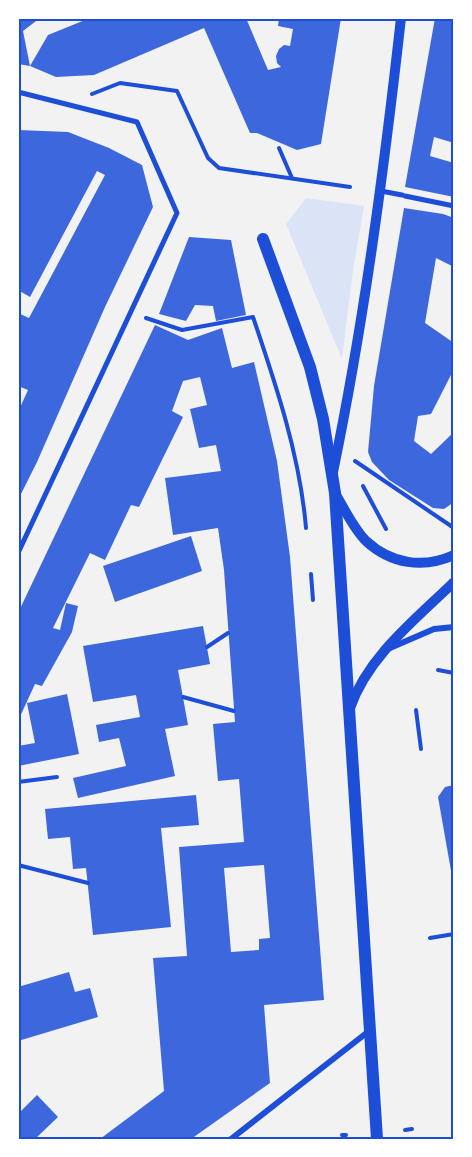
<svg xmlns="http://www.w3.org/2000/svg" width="472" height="1157" font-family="'Work Sans',sans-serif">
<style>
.green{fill:#dbe4f7}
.building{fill:#3d67dc;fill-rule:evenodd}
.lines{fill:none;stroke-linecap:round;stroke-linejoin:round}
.path{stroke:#1d4ed8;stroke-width:4}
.pedestrian{stroke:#1d4ed8;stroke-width:5}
.minor{stroke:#1d4ed8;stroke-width:6}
.tertiary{stroke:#1d4ed8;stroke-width:10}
.secondary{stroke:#1d4ed8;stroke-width:12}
.neatline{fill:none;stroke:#1d4ed8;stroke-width:2}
</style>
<rect width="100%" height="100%" fill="#f2f2f2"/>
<polygon class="green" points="306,198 364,206 353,271 342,359 286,224"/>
<g class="building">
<polygon points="18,18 40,18 23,31 30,66 18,64"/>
<polygon points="90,18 246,18 268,70 281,67 277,63 276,56 279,49 284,45 290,46 293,29 278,26 279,18 341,18 321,144 297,150 257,133 250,133 204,28 94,75 56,77 30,66 48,35"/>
<polygon points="435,18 454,18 454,143 434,137 430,156 454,163 454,197 405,187"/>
<polygon points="18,130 68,132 109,148 142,165 153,207 105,307 37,462 18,500 18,412 28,390 18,386 18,313 29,318 105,175 97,171 30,297 18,290"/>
<polygon points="404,208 443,214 454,218 454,267 436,258 425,323 454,343 454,369 431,414 418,416 414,441 431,454 454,432 454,502 444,509 433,508 389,480 372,462 368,452 374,386"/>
<polygon points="189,237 231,240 246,315 216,321 213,306 195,305 186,321 159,314"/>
<path d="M155,325L188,340L222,328L232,368L254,362L277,461L290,557L324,1000L264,1005L270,1083L191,1139H100L164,1091L153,958L187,956L179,847L244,842L239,779L218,781L213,724L235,722L224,570L218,528L173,535L165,478L221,471L216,445L199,448L190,409L207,405L200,377L183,381L172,411L183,417L139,507L131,505L105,560L90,553L53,628L60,630L66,603L78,606L72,632L42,686L35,684L18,721V613ZM264,865L270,938L259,939V950L231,952L224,868Z"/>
<polygon points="191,536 202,571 115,602 103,566"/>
<polygon points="203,626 210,664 178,670 188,725 165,729 175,776 78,798 73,778 126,766 119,738 99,742 96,725 140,717 136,695 93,702 83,646"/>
<polygon points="67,694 79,754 18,766 18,746 35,743 27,703"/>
<polygon points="454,785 454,881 453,882 438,797 445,787"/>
<polygon points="196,795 199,825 161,828 171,927 93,935 86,868 73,869 70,837 48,839 45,809"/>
<polygon points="69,972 75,992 90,988 98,1017 18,1041 18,987"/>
<polygon points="37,1095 58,1117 35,1139 18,1139 18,1114"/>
</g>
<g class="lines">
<g class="path">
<polyline points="92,94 120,83 177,91 208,158 219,168 350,187"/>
<polyline points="279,148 292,178"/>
<path d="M146,318L182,330L253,317C276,385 300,456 306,528"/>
<polyline points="355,461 454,528"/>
<polyline points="363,486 386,529"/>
<polyline points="311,574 313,600"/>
<polyline points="207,647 228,633"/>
<polyline points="438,670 454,673"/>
<polyline points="183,697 234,711"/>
<polyline points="416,710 421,749"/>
<polyline points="18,782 57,777"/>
<polyline points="18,865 88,883"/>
<polyline points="430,938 454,934"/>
<polyline points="405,1130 412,1129"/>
<polyline points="342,1135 346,1135"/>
</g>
<g class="pedestrian">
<polyline points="18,92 137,122 177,213 18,553"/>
<polyline points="381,191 402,195"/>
<polyline points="405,196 454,206"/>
</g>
<g class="minor">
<polyline points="390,648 434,629 454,627"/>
<polyline points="231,1139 369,1031"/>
</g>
<g class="tertiary">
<path d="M333,472C364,322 384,170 401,18"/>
<path d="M335,493C344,508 353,528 366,541C391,564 423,569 454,555"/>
<path d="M350,708C368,656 416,619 454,582"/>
</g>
<polyline class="secondary" points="263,239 310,367 323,419 335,493 377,1139"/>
</g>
<rect width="472" height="1157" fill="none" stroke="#ffffff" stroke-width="39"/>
<rect x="20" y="20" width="432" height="1118" class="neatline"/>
</svg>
